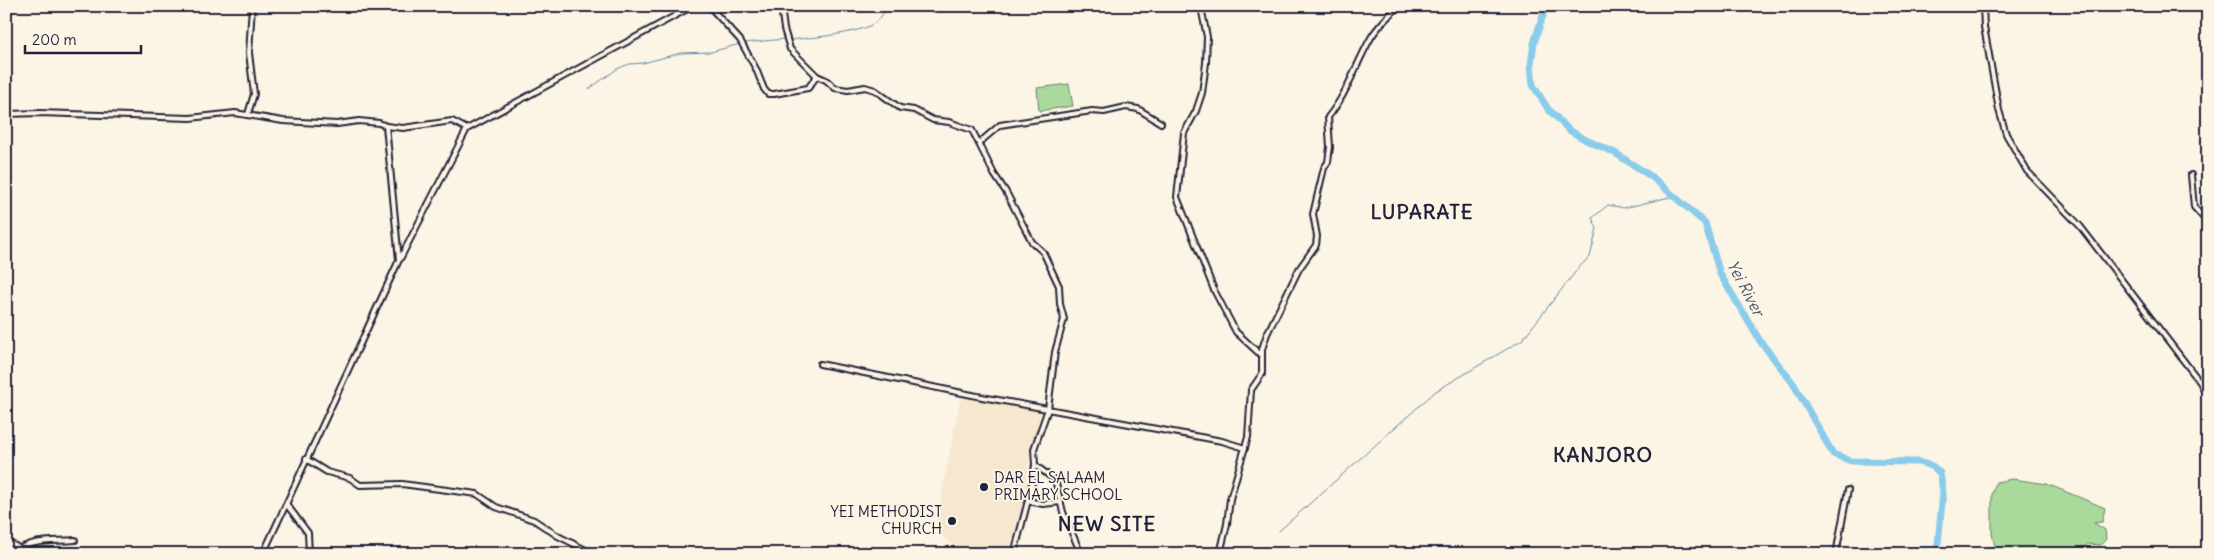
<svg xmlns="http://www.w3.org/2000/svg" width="2214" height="560" font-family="Delius,sans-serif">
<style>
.built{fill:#f5e8ce}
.green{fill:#a9da9b;stroke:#667e6b}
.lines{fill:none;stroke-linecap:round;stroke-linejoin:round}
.stream{stroke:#6188a5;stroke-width:1}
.river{stroke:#8bccec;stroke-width:7}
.minor-casing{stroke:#22223b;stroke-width:8}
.minor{stroke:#fcf5e5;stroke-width:4}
.poi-dot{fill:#22223b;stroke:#fcf5e5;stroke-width:2}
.labels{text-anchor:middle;stroke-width:4;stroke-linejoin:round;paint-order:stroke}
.poi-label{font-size:15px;fill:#22223b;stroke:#fcf5e5;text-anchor:start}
.water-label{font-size:16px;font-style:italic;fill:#425570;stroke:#fcf5e5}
.district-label{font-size:20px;font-weight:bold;letter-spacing:1px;fill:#22223b;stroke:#fcf5e5}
</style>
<rect width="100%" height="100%" fill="#fcf5e5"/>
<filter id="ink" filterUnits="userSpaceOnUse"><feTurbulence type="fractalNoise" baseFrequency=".02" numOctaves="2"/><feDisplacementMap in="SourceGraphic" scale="10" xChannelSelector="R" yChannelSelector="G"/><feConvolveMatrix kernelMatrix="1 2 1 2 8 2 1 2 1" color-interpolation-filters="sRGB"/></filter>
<g filter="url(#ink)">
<polygon class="built" points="960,399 978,399 1013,404 1043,411 1031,446 1022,509 1009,554 994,554 958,547 945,539 935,529"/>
<g class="green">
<polygon points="1069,84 1073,106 1039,111 1037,88"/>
<polygon points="2013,479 2047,484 2105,508 2102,522 2094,523 2105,530 2106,539 2101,545 2087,544 2082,550 2083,554 1997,554 1992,534 1992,494 1996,482"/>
</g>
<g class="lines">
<g class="stream">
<path d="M789,40C808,38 862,34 876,22C880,19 885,11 887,6"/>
<polyline points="744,43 785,39"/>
<polyline points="589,89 617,69 629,64 643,63 681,53 711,52 740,44"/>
<polyline points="1279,531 1436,391 1522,340 1580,266 1590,257 1597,228 1592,218 1608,205 1624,208 1674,196"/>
</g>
<polyline class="river" points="1546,6 1534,43 1531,64 1533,85 1548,109 1569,130 1586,140 1615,153 1652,177 1705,223 1720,274 1760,341 1793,383 1833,454 1851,461 1918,462 1932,466 1940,473 1943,492 1937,554"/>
<g class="minor-casing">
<g id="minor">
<polyline points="709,6 740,40 756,69 764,89 768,94 774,94 808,88 817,76"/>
<polyline points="781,6 784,29 790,49 817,76 826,80 835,88 848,90 865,87 875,90 900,108 914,110 933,120 949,122 972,130 994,174 1006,192 1032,242 1043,252 1059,286 1060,304 1064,319 1055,352 1048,409 1034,449 1035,465 1031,489 1014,554"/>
<polyline points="1203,6 1202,12 1207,37 1206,63 1202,93 1196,111 1184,133 1177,197 1214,290 1236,332 1262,356"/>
<polyline points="1983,6 1984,27 1999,110 2006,134 2027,171 2080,226 2200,382 2208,398"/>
<polyline points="6,114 40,113 190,118 235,113 283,121 337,124 359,121 379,123 386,126 399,260 263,554"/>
<polyline points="248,114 254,94 249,53 252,6"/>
<polyline points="386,126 403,128 452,121 467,129"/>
<polyline points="979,143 1000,125 1092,111 1104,112 1126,107 1138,109 1161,123"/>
<polyline points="2191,175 2194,207 2208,223"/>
<polyline points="400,259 467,129 693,6"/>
<polyline points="820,364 982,397 1222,441 1245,448"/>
<polyline points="306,459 327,472 350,478 360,485 402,484 477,494 496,507 534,520 558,536 594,554"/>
<polyline points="1035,465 1055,480 1063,512 1081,554"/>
<polyline points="1028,501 1043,504 1061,502"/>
<polyline points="287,505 308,533 309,554"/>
<polyline points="6,541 19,548"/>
<path d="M13,554C30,538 53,542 75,540"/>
<path d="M1220,554L1227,524L1230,499L1248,437L1251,390L1262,374V349L1267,334L1299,269L1316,245L1317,236L1313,214L1324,168L1328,162L1330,147L1328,117C1348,93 1356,63 1372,36C1379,25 1389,16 1398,6"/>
<polyline points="1836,554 1848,490"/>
</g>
</g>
<use href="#minor" class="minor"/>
</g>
</g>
<g class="poi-dot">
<circle cx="984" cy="487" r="5"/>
<circle cx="952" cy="521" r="5"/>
</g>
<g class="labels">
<g class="poi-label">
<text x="994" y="483">DAR EL SALAAM<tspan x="994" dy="17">PRIMARY SCHOOL</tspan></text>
<text x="942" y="517" text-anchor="end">YEI METHODIST<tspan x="942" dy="17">CHURCH</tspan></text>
</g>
<g class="water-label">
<text transform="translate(1746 288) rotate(62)" y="6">Yei River</text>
</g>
<g class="district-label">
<text x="1422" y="219">LUPARATE</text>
<text x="1603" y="462">KANJORO</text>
<text x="1107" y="531">NEW SITE</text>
</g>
</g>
<rect width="2214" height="560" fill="none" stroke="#fcf5e5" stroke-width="25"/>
<rect x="12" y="12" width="2189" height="535" fill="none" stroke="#22223b" stroke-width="2" filter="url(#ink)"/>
<path d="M25 45v8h116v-8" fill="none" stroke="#22223b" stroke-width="2.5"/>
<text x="32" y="45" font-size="15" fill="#22223b" stroke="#fcf5e5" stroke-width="4" paint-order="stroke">200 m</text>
</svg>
